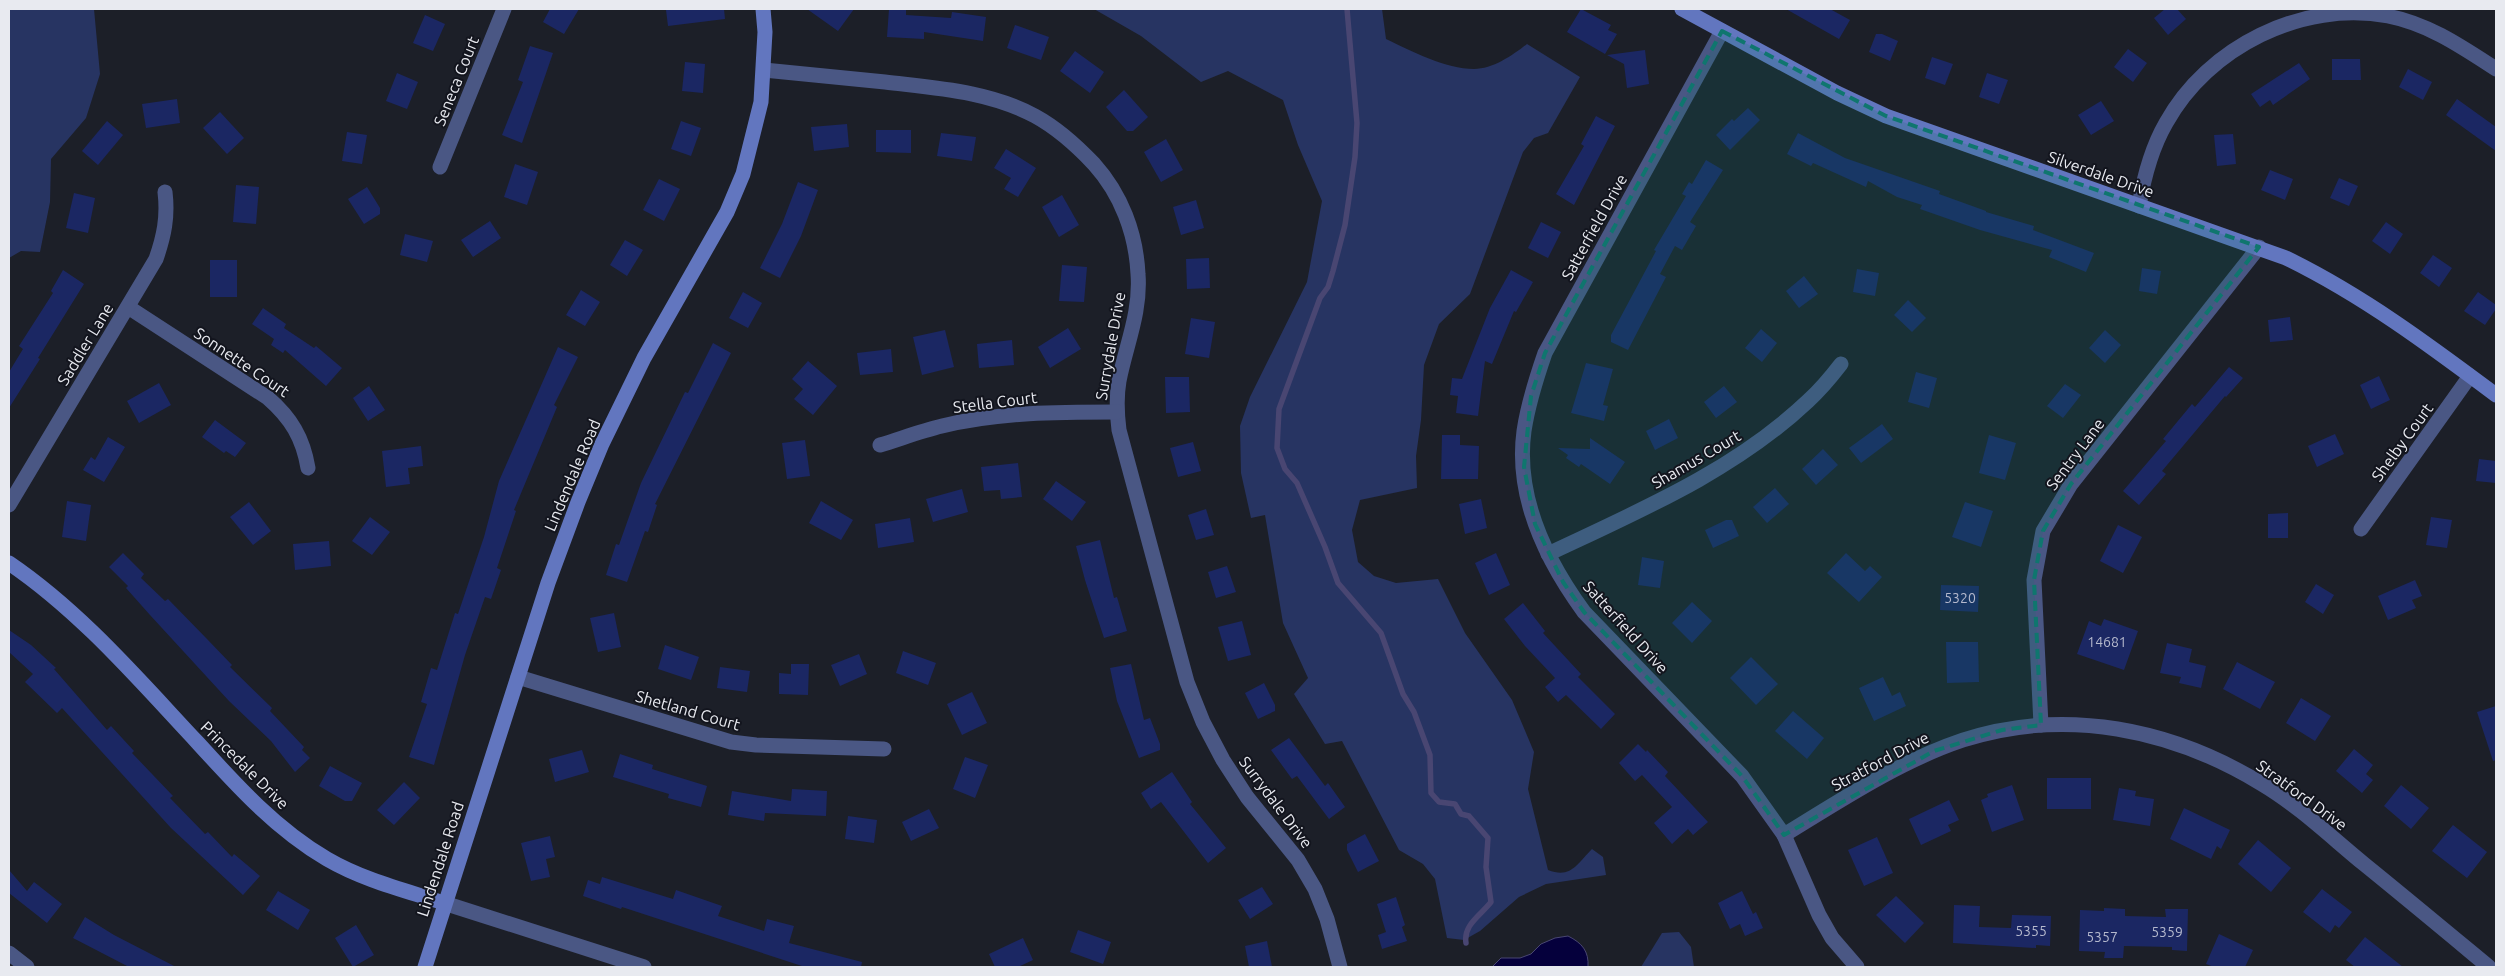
<svg xmlns="http://www.w3.org/2000/svg" width="2505" height="976" font-family="Ubuntu,sans-serif">
<style>
.green{fill:#273462}
.water{fill:#05003c;stroke:#494672}
.lines{fill:none;stroke-linecap:round;stroke-linejoin:round}
.stream{stroke:#494672;stroke-width:5.5}
.building{fill:#1b2763}
.street{stroke:#4a5784;stroke-width:15}
.secondary{stroke:#6276bf;stroke-width:15}
.marked{fill:#0f766e;fill-opacity:0.2;stroke:#0f766e;stroke-width:4;stroke-dasharray:10 6;stroke-linejoin:round}
.labels{text-anchor:middle;stroke-width:4;stroke-linejoin:round;paint-order:stroke}
.number-label{font-size:14px;fill:#b5b9cd}
.street-label{font-size:16px;fill:#e8eaf0;stroke:#13151e}
</style>
<rect width="100%" height="100%" fill="#1c1f28"/>
<g class="green">
<polygon points="9,9 94,9 100,74 86,118 51,159 50,202 40,252 21,251 9,258"/>
<path d="M1094,9H1382L1386,39C1411,51 1446,69 1474,69C1493,69 1513,55 1527,44L1580,77L1548,133L1534,138L1523,152L1470,294L1439,324L1424,365L1421,420L1416,456L1417,488L1360,500L1352,530L1358,562L1374,576L1396,583L1438,579L1465,633L1512,700L1534,752L1528,789L1548,870C1571,879 1577,864 1592,849L1603,857L1606,875L1546,884L1519,897L1480,931L1464,940L1447,938L1435,879L1423,864L1399,850L1342,741L1325,744L1294,694L1308,678L1283,623L1265,515L1251,518L1241,473L1240,426L1250,397L1307,282L1322,201L1298,145L1283,100L1228,71L1201,82L1141,36Z"/>
<polygon points="1679,932 1691,947 1694,967 1641,967 1662,933"/>
</g>
<path class="water" d="M1568,936C1582,943 1589,951 1588,967H1492L1501,958H1520L1531,954L1541,944L1555,938Z"/>
<g class="lines">
<path class="stream" d="M1347,9L1357,123L1355,157L1345,225L1333,271L1328,287L1320,298L1279,409L1277,448L1285,469L1297,483L1325,547L1338,583L1381,633L1403,694L1414,712L1430,755L1431,793L1439,802L1455,804L1461,814L1469,816L1488,838L1486,867L1491,902C1480,916 1463,925 1466,943"/>
</g>
<g class="building">
<polygon points="550,9 579,9 564,34 543,22"/>
<polygon points="724,9 725,19 668,26 666,10"/>
<polygon points="807,9 854,9 838,31"/>
<polygon points="889,9 906,9 906,15 951,18 952,12 986,17 983,41 924,32 924,39 887,37"/>
<polygon points="1581,9 1611,25 1608,30 1617,34 1605,54 1567,32"/>
<polygon points="1786,9 1830,9 1850,20 1839,39"/>
<polygon points="2165,9 2177,9 2186,19 2168,35 2154,18"/>
<polygon points="425,15 445,24 433,51 413,43"/>
<polygon points="1015,25 1049,37 1041,60 1007,48"/>
<polygon points="1876,34 1882,34 1898,41 1890,61 1869,52"/>
<polygon points="530,46 553,53 522,143 502,135 523,82 518,80"/>
<polygon points="2128,49 2147,63 2133,82 2114,67"/>
<polygon points="1645,50 1649,84 1627,88 1624,64 1607,55"/>
<polygon points="1075,51 1104,72 1090,93 1060,71"/>
<polygon points="1932,57 1953,64 1945,85 1925,78"/>
<polygon points="2332,59 2360,59 2361,80 2332,80"/>
<polygon points="685,62 705,64 703,93 682,91"/>
<polygon points="2299,63 2310,79 2273,105 2270,100 2260,107 2251,94"/>
<polygon points="2408,69 2432,82 2423,100 2399,87"/>
<polygon points="397,73 418,82 407,109 386,101"/>
<polygon points="1987,73 2008,80 1999,104 1979,97"/>
<polygon points="1124,90 1148,117 1133,131 1127,131 1106,107"/>
<polygon points="177,99 180,123 146,128 142,104"/>
<polygon points="2457,99 2496,127 2496,151 2446,115"/>
<polygon points="2101,101 2114,121 2091,135 2078,115"/>
<polygon points="1748,108 1760,120 1730,150 1716,135 1732,119 1734,121"/>
<polygon points="220,112 244,138 227,154 203,128"/>
<polygon points="1596,116 1615,126 1574,205 1556,194 1584,146 1581,144"/>
<polygon points="107,121 123,135 98,165 82,151"/>
<polygon points="681,121 701,128 691,156 671,149"/>
<polygon points="847,124 849,147 814,151 811,127"/>
<polygon points="876,130 911,130 911,153 876,152"/>
<polygon points="347,132 367,135 362,164 342,161"/>
<polygon points="941,133 976,137 972,161 937,156"/>
<polygon points="1798,133 1845,158 1940,191 1939,194 1986,211 1986,212 2034,226 2033,230 2094,253 2086,272 2049,257 2052,250 1980,230 1920,209 1922,205 1897,197 1868,181 1866,187 1813,163 1811,166 1787,154"/>
<polygon points="2233,134 2236,164 2217,166 2214,135"/>
<polygon points="1166,139 1183,170 1161,182 1144,152"/>
<polygon points="1006,149 1036,168 1018,197 1004,189 1011,178 994,168"/>
<polygon points="1706,160 1723,170 1690,222 1696,226 1682,250 1675,246 1660,274 1666,277 1628,350 1611,342 1611,335 1656,251 1654,250 1686,196 1682,194 1689,182 1692,184"/>
<polygon points="515,164 538,172 527,205 504,197"/>
<polygon points="2270,170 2293,179 2285,200 2261,190"/>
<polygon points="2339,178 2358,186 2349,206 2330,198"/>
<polygon points="659,179 680,189 664,221 643,210"/>
<polygon points="798,182 818,190 801,236 780,278 760,268 782,224"/>
<polygon points="236,185 259,187 256,224 233,222"/>
<polygon points="367,187 380,208 380,214 364,224 348,199"/>
<polygon points="74,193 95,198 88,233 66,228"/>
<polygon points="1062,195 1079,225 1059,237 1042,207"/>
<polygon points="1196,200 1204,228 1181,235 1173,207"/>
<polygon points="490,221 501,238 473,257 461,240"/>
<polygon points="1541,222 1561,232 1548,258 1528,248"/>
<polygon points="2386,222 2403,234 2390,254 2372,241"/>
<polygon points="405,234 433,241 427,262 400,255"/>
<polygon points="625,240 643,250 627,276 610,265"/>
<polygon points="2433,255 2452,268 2439,287 2420,273"/>
<polygon points="1209,258 1210,288 1187,289 1186,259"/>
<rect x="210" y="260" width="27" height="37"/>
<polygon points="1062,265 1087,267 1084,302 1059,301"/>
<polygon points="2142,268 2161,271 2157,294 2139,291"/>
<polygon points="1857,269 1879,273 1875,296 1853,292"/>
<polygon points="63,270 84,284 38,358 40,359 9,408 9,372 23,349 19,346 53,293 51,291"/>
<polygon points="1511,270 1533,282 1516,312 1514,311 1492,364 1485,361 1478,416 1456,413 1458,396 1450,395 1452,378 1462,379 1490,308"/>
<polygon points="1804,276 1818,294 1799,308 1786,291"/>
<polygon points="581,290 600,302 585,326 566,315"/>
<polygon points="743,292 762,303 748,328 729,318"/>
<polygon points="2478,292 2496,305 2496,309 2485,325 2464,311"/>
<polygon points="1908,300 1926,318 1912,332 1894,315"/>
<polygon points="263,308 286,324 284,328 314,348 316,346 342,368 326,386 285,350 283,353 271,345 274,339 252,324"/>
<polygon points="2290,317 2293,340 2270,342 2268,320"/>
<polygon points="1191,318 1215,322 1209,358 1185,354"/>
<polygon points="1068,328 1081,349 1050,368 1038,347"/>
<polygon points="1761,329 1777,343 1762,362 1745,348"/>
<polygon points="945,330 954,367 922,375 913,337"/>
<polygon points="2105,330 2121,345 2105,363 2089,348"/>
<polygon points="1012,340 1014,365 979,368 977,344"/>
<polygon points="713,343 731,353 655,504 657,505 648,532 645,531 627,582 606,575 616,544 619,545 641,483 685,392 688,393"/>
<polygon points="558,347 578,357 554,405 557,407 514,510 516,511 497,568 501,570 491,599 485,597 465,655 434,765 409,757 427,704 421,702 431,668 437,670 455,613 458,614 484,537 499,481"/>
<polygon points="891,349 893,372 860,375 857,353"/>
<polygon points="808,361 837,386 813,415 794,399 803,389 792,379"/>
<polygon points="1586,363 1613,369 1603,405 1608,406 1604,421 1571,413"/>
<polygon points="2229,367 2243,378 2226,397 2225,396 2162,471 2166,474 2139,505 2123,491 2166,441 2163,439 2192,404 2195,407"/>
<polygon points="1916,372 1937,378 1929,408 1908,402"/>
<polygon points="2379,376 2390,400 2371,409 2360,385"/>
<polygon points="1165,377 1189,377 1190,412 1166,413"/>
<polygon points="159,383 171,405 139,423 127,401"/>
<polygon points="2065,384 2081,395 2063,418 2047,406"/>
<polygon points="369,386 385,410 368,421 353,398"/>
<polygon points="1724,386 1737,402 1716,418 1704,402"/>
<polygon points="1669,419 1678,438 1655,450 1646,431"/>
<polygon points="215,420 246,443 235,457 226,451 224,453 202,437"/>
<polygon points="1882,424 1893,439 1861,463 1849,448"/>
<polygon points="2335,434 2344,454 2317,467 2308,446"/>
<polygon points="1442,435 1460,435 1460,445 1479,446 1478,479 1441,479"/>
<polygon points="1989,435 2016,443 2005,480 1979,473"/>
<polygon points="108,437 125,447 104,482 83,470 91,457 95,460"/>
<polygon points="1590,438 1625,462 1610,484 1581,464 1579,467 1566,458 1568,455 1558,448 1590,449"/>
<polygon points="805,440 810,476 787,479 782,443"/>
<polygon points="1193,442 1201,471 1178,477 1170,448"/>
<polygon points="421,446 423,466 408,468 410,484 386,487 382,451"/>
<polygon points="1823,449 1838,465 1816,485 1802,469"/>
<polygon points="2479,459 2496,461 2496,483 2476,481"/>
<polygon points="1018,463 1022,497 1001,499 1000,490 984,491 981,467"/>
<polygon points="1056,481 1086,502 1072,521 1043,499"/>
<polygon points="1775,488 1789,504 1767,523 1753,507"/>
<polygon points="962,489 968,512 933,522 926,499"/>
<polygon points="1481,499 1487,528 1465,534 1459,504"/>
<polygon points="67,501 91,505 86,541 62,537"/>
<polygon points="821,501 853,520 841,540 809,523"/>
<polygon points="249,502 271,531 253,545 230,517"/>
<polygon points="1965,502 1993,511 1981,547 1952,537"/>
<polygon points="1206,509 1214,535 1196,540 1188,515"/>
<polygon points="2288,513 2288,538 2268,538 2268,514"/>
<polygon points="370,517 390,532 372,555 352,541"/>
<polygon points="2431,517 2452,520 2447,548 2426,545"/>
<polygon points="910,518 914,542 878,548 875,524"/>
<polygon points="1726,520 1732,520 1739,536 1713,548 1705,530"/>
<polygon points="2118,525 2142,537 2123,573 2100,561"/>
<polygon points="1100,540 1114,598 1117,597 1127,631 1104,638 1085,580 1076,546"/>
<polygon points="329,541 331,566 295,570 293,544"/>
<polygon points="123,553 144,574 141,578 165,601 168,599 207,639 232,665 230,667 272,708 270,711 304,747 302,750 310,758 295,772 271,741 229,701 150,615 126,588 128,586 109,567"/>
<polygon points="1496,553 1510,585 1489,595 1475,563"/>
<polygon points="1846,553 1865,571 1870,566 1882,577 1859,602 1827,573"/>
<polygon points="1642,557 1664,561 1660,588 1638,585"/>
<polygon points="1227,566 1236,592 1216,598 1208,572"/>
<polygon points="2415,580 2422,596 2412,600 2416,608 2388,620 2378,596"/>
<polygon points="2316,584 2334,595 2323,614 2305,602"/>
<polygon points="1941,585 1979,586 1978,612 1940,610"/>
<polygon points="1692,602 1712,621 1692,643 1672,623"/>
<polygon points="1523,603 1545,631 1543,633 1581,674 1578,677 1615,714 1601,729 1566,695 1558,702 1545,687 1555,678 1525,646 1504,619"/>
<polygon points="614,613 621,647 598,652 590,618"/>
<polygon points="2104,619 2138,631 2124,670 2077,654 2089,621 2101,626"/>
<polygon points="1242,621 1251,655 1228,661 1218,627"/>
<polygon points="9,630 31,645 56,668 54,669 107,730 111,726 134,751 132,753 173,796 170,798 205,834 208,832 232,857 234,854 260,876 243,895 171,828 62,708 57,713 25,682 33,674 9,652"/>
<polygon points="1946,642 1978,642 1979,682 1947,683"/>
<polygon points="2167,643 2192,649 2189,662 2206,666 2201,688 2179,683 2181,677 2160,673"/>
<polygon points="665,645 699,657 691,680 658,669"/>
<polygon points="903,651 936,663 928,685 896,673"/>
<polygon points="859,654 867,674 840,686 831,665"/>
<polygon points="1751,657 1778,684 1756,705 1730,678"/>
<polygon points="2237,662 2275,682 2260,709 2223,689"/>
<polygon points="791,664 809,664 808,695 779,694 779,673 791,674"/>
<polygon points="1131,664 1144,720 1150,718 1160,744 1160,750 1139,758 1117,701 1110,668"/>
<polygon points="720,667 750,671 747,692 717,688"/>
<polygon points="1883,677 1892,696 1900,692 1906,706 1874,721 1859,688"/>
<polygon points="1264,683 1275,705 1275,711 1258,719 1245,693"/>
<polygon points="972,692 987,723 962,735 947,704"/>
<polygon points="2301,698 2331,716 2315,741 2286,723"/>
<polygon points="2496,706 2496,760 2493,761 2477,712"/>
<polygon points="1793,711 1824,738 1807,759 1775,731"/>
<polygon points="1289,738 1325,786 1328,783 1345,807 1329,819 1297,776 1292,779 1271,750"/>
<polygon points="1638,744 1646,752 1647,750 1668,772 1665,776 1708,822 1693,835 1688,829 1672,844 1654,823 1672,807 1642,775 1635,781 1619,763"/>
<polygon points="2354,749 2373,765 2366,774 2373,780 2362,793 2336,771"/>
<polygon points="582,750 589,772 555,782 549,759"/>
<polygon points="620,754 653,765 652,769 707,786 701,807 668,798 669,794 613,777"/>
<polygon points="965,757 988,765 975,798 953,789"/>
<polygon points="330,766 362,783 352,801 345,801 319,786"/>
<polygon points="1172,772 1192,802 1190,804 1226,848 1208,863 1161,802 1151,809 1141,793"/>
<rect x="2047" y="778" width="44" height="31"/>
<polygon points="404,782 420,798 394,825 377,810"/>
<polygon points="2012,785 2024,820 1992,832 1981,800 1988,797 1987,794"/>
<polygon points="2401,785 2429,808 2411,829 2384,806"/>
<polygon points="2119,788 2136,791 2135,796 2154,799 2150,826 2113,820"/>
<polygon points="792,789 827,791 826,816 765,813 764,821 728,815 732,791 791,801"/>
<polygon points="1949,800 1959,820 1948,825 1951,831 1921,845 1909,819"/>
<polygon points="2184,808 2230,830 2221,849 2217,846 2211,859 2170,839"/>
<polygon points="929,809 939,828 911,841 902,822"/>
<polygon points="848,816 877,820 874,843 845,839"/>
<polygon points="2453,825 2487,852 2467,878 2432,851"/>
<polygon points="1365,834 1379,861 1358,872 1347,850 1347,844"/>
<polygon points="550,836 555,857 546,859 550,877 531,881 521,843"/>
<polygon points="1877,837 1893,873 1864,886 1848,850"/>
<polygon points="2258,840 2291,868 2271,892 2238,864"/>
<polygon points="9,870 27,891 34,882 62,904 47,923 9,893"/>
<polygon points="602,877 673,899 676,890 722,906 718,916 764,931 767,919 794,926 789,943 862,962 861,967 805,967 622,907 621,909 583,896 588,880 600,884"/>
<polygon points="1262,887 1273,904 1250,919 1238,900"/>
<polygon points="2322,889 2352,912 2339,928 2335,925 2330,933 2303,912"/>
<polygon points="278,891 310,910 298,930 266,910"/>
<polygon points="1742,891 1753,914 1756,912 1763,928 1745,936 1740,924 1730,929 1718,903"/>
<polygon points="1896,896 1924,923 1905,943 1876,915"/>
<polygon points="1396,897 1405,925 1402,927 1407,941 1382,949 1378,935 1386,932 1377,904"/>
<polygon points="1954,905 1980,906 1979,927 2011,928 2012,915 2051,916 2050,946 2036,945 2036,948 1953,943"/>
<polygon points="2104,908 2125,909 2125,916 2166,917 2165,909 2188,909 2187,951 2172,950 2172,947 2124,946 2123,958 2104,958 2105,952 2079,951 2080,910 2104,911"/>
<polygon points="85,917 114,935 176,967 129,967 73,938"/>
<polygon points="356,925 374,955 353,967 335,938"/>
<polygon points="1078,930 1111,942 1103,964 1070,952"/>
<polygon points="2219,934 2253,950 2245,967 2214,967 2206,964"/>
<polygon points="2365,937 2403,967 2355,967 2346,960"/>
<polygon points="1023,938 1033,960 1018,967 995,967 989,954"/>
<polygon points="1267,941 1272,967 1249,967 1245,946"/>
</g>
<g class="lines">
<g class="street">
<path d="M1722,31L1545,353C1536,379 1528,404 1524,431C1515,497 1546,560 1584,612L1742,776L1784,835L1819,915L1832,938L1857,967"/>
<path d="M764,70C804,74 844,78 885,82C935,88 989,91 1035,116C1057,128 1077,146 1094,164C1121,194 1136,233 1138,274C1141,312 1126,345 1119,381C1116,398 1117,414 1119,430L1187,682L1203,722L1223,760L1247,797L1298,860L1315,889L1327,919L1340,967"/>
<polyline points="440,167 504,9"/>
<path d="M2139,206C2144,176 2151,149 2166,123C2208,47 2302,0 2388,16C2429,24 2462,47 2496,69"/>
<path d="M128,307L268,398C291,418 303,438 308,468"/>
<path d="M880,445C900,439 921,431 942,426C999,412 1059,412 1117,412"/>
<path d="M9,505L156,259C164,236 168,217 165,192"/>
<polyline points="2361,529 2470,376"/>
<path d="M1548,554C1639,511 1734,471 1808,401C1820,390 1831,377 1841,364"/>
<polyline points="518,677 731,742 756,745 884,749"/>
<polyline points="2041,725 2034,580 2043,531 2071,484 2259,247"/>
<path d="M1784,835C1841,800 1900,761 1963,740C2066,707 2172,729 2262,784C2299,806 2331,837 2364,864C2406,898 2448,933 2489,967"/>
<polyline points="444,903 644,967"/>
<polyline points="9,953 27,967"/>
</g>
<g class="secondary">
<path d="M1682,9L1837,93L1886,116L2286,258C2362,295 2429,345 2496,395"/>
<path d="M9,563C81,612 138,679 198,743C237,786 276,829 327,859C363,880 404,890 444,903"/>
<polyline points="425,967 548,583 578,502 602,444 644,358 727,212 743,174 761,102 765,32 763,9"/>
</g>
</g>
<path class="marked" d="M1722,31L1886,116L2259,247L2071,484L2043,531L2034,580L2041,725L2002,730L1934,751L1784,835L1742,776L1584,612L1563,582L1535,524L1524,467L1531,396L1545,353Z"/>
<g class="labels">
<g class="number-label">
<text x="1960" y="603">5320</text>
<text x="2107" y="647">14681</text>
<text x="2031" y="936">5355</text>
<text x="2167" y="937">5359</text>
<text x="2102" y="942">5357</text>
</g>
<g class="street-label">
<text transform="translate(456 81) rotate(-68)" y="6">Seneca Court</text>
<text transform="translate(2101 174) rotate(19)" y="6">Silverdale Drive</text>
<text transform="translate(1594 227) rotate(-61)" y="6">Satterfield Drive</text>
<text transform="translate(85 344) rotate(-59)" y="6">Saddler Lane</text>
<text transform="translate(1110 346) rotate(-80)" y="6">Surrydale Drive</text>
<text transform="translate(242 362) rotate(34)" y="6">Sonnette Court</text>
<text transform="translate(995 402) rotate(-7)" y="6">Stella Court</text>
<text transform="translate(2402 442) rotate(-54)" y="6">Shelby Court</text>
<text transform="translate(2075 454) rotate(-53)" y="6">Sentry Lane</text>
<text transform="translate(1696 459) rotate(-30)" y="6">Shamus Court</text>
<text transform="translate(572 475) rotate(-67)" y="6">Lindendale Road</text>
<text transform="translate(1626 627) rotate(48)" y="6">Satterfield Drive</text>
<text transform="translate(688 710) rotate(16)" y="6">Shetland Court</text>
<text transform="translate(1880 761) rotate(-28)" y="6">Stratford Drive</text>
<text transform="translate(245 765) rotate(45)" y="6">Princedale Drive</text>
<text transform="translate(2302 795) rotate(36)" y="6">Stratford Drive</text>
<text transform="translate(1276 802) rotate(53)" y="6">Surrydale Drive</text>
<text transform="translate(440 859) rotate(-72)" y="6">Lindendale Road</text>
</g>
</g>
<rect width="2505" height="976" fill="none" stroke="#e8eaf0" stroke-width="20"/>
</svg>
